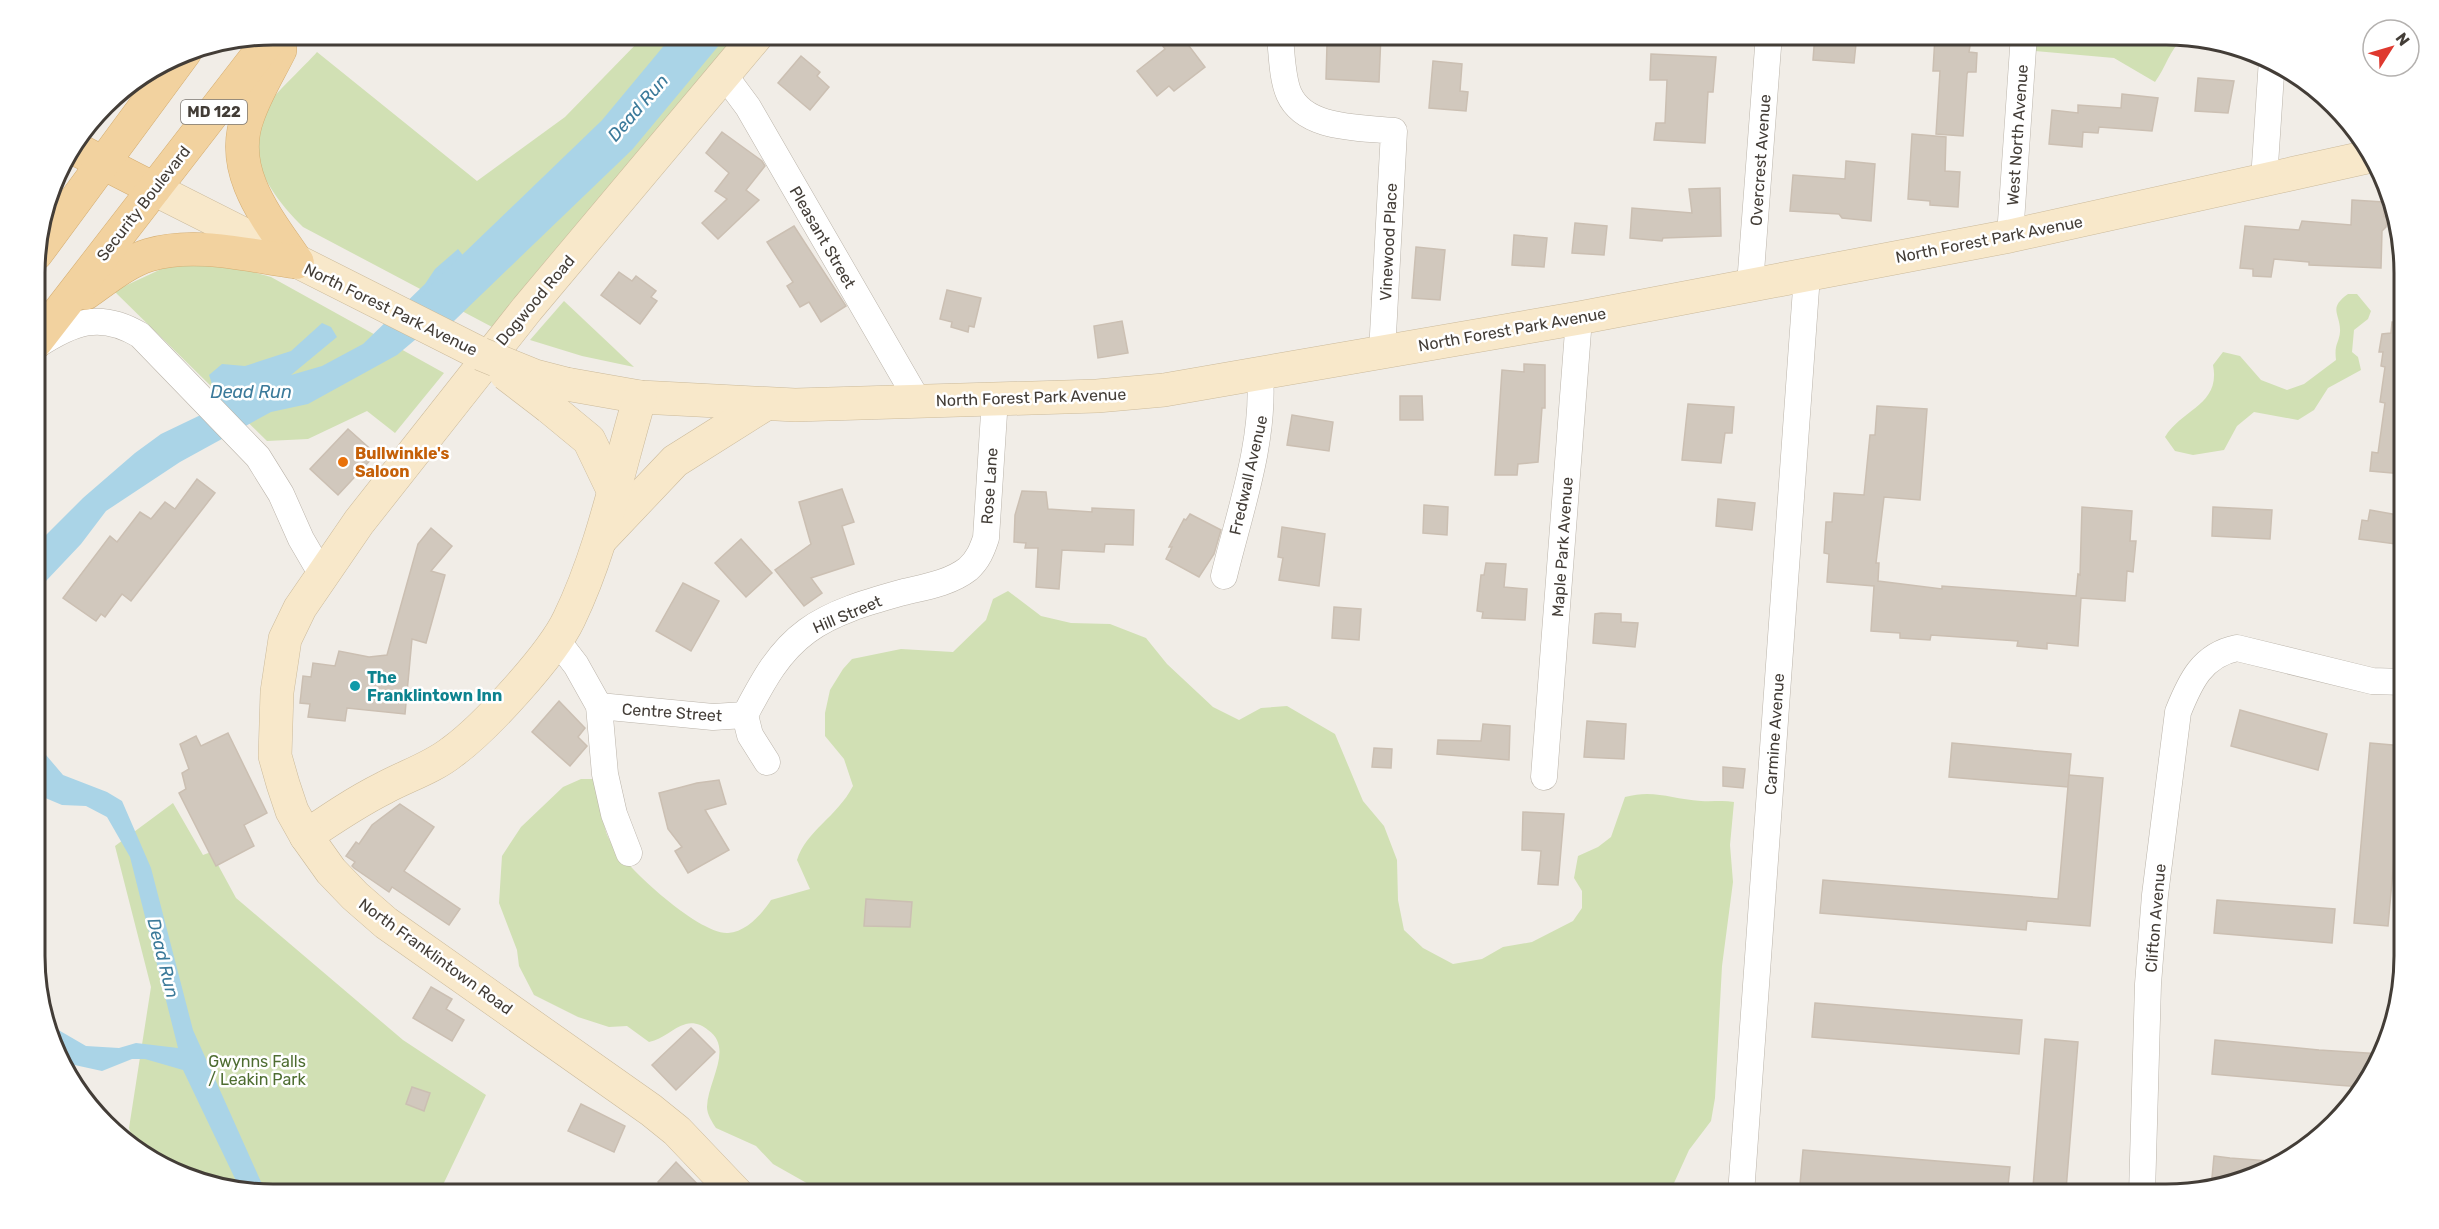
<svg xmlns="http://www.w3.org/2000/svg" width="2439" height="1229" font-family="Rubik,sans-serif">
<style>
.green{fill:#d1e0b4}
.water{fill:#aad4e7}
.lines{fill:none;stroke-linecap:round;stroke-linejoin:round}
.river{stroke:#aad4e7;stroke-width:42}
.building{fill:#d1c8bd;stroke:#cbbfb2;stroke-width:1.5}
.street-casing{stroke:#bbb4aa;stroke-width:27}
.secondary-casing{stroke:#cbba9b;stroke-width:34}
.primary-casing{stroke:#d4ad71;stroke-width:34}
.street{stroke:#fff;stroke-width:26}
.secondary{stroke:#f8e8ca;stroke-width:33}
.primary{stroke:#f2d29f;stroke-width:33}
.secondary-bridge-casing{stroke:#cbba9b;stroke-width:34;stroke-linecap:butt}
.secondary-bridge{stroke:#f8e8ca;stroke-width:33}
.food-dot{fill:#e8710a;stroke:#fff;stroke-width:2}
.culture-dot{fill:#0f9aa8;stroke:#fff;stroke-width:2}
.labels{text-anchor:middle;stroke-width:5;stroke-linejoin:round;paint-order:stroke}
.shield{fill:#fff;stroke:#7b7773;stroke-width:1.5}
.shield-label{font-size:15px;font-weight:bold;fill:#433d37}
.street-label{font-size:16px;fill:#433d37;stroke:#fff}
.food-label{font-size:16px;font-weight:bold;fill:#c56008;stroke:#fff;text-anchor:start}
.culture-label{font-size:16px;font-weight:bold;fill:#0d838f;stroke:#fff;text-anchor:start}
.park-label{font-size:16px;fill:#4e6d31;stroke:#fff}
.water-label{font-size:18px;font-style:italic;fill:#3b7a9a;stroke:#fff}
.rim{fill:none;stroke:#433d37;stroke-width:3}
</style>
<rect width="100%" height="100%" fill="#f1ede7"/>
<g class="green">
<path d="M2166,34L2183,38C2169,51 2166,67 2155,82L2114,58L2035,51L2036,35Z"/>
<path d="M640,35H746L494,328L303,227C273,197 244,159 262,114C266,101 306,65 317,52L477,181L565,117L642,38Z"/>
<polygon points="213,261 271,277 444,373 395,433 367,411 308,439 267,441 114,291 170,265"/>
<path d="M2348,294H2357L2371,311L2368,319L2354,330L2352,352L2358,357L2361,370L2328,388L2314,410L2298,420L2254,412L2237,426L2224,450L2193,455L2175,451L2165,437C2182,409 2221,405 2213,365L2223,352L2240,356L2261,380L2287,390L2304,384L2336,360C2334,344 2339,343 2340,332C2341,314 2327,309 2348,294Z"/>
<polygon points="564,301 634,367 582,356 530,340"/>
<path d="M1008,591L1041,616L1071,623L1110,624L1146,638L1167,664L1213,707L1239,720L1261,708L1287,706L1335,734L1363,801L1384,826L1397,860L1398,900L1404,930L1423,948L1453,964L1482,959L1503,947L1532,942L1573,921L1582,908V891L1574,878L1578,856L1598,847L1611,837L1625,797C1654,789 1671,799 1701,801C1712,802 1723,800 1734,802L1730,845L1733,882L1722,966L1715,1098L1711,1121L1689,1150L1669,1194H1343L1316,1189L1301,1194H851L841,1188L827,1191L819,1190L773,1164L756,1146L716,1128C712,1122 707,1114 707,1107C708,1080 734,1048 708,1030C702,1025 694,1022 686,1024C672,1028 664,1039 649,1042L627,1026L609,1027L578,1017L534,995L519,966L517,950L499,903L502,856L521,827L563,787L581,779H593C605,797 600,818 608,837C620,863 699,935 728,933C746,932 762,914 771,900L810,889L797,860C806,831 837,817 853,786L844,759L825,736V713L830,690L843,669L852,659L901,649L953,652L986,620L993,599Z"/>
<polygon points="173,803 203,855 211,852 236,898 403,1040 486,1095 440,1191 452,1194 273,1194 168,1170 134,1143 129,1128 151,987 115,846"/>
</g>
<g class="water">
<polygon points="458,249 484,282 397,355 308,404 271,412 180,462 106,511 81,544 46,581 36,622 36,545 83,498 135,453 161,434 209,411 223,396 212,384 209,375 222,364 245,366 291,351 322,323 331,327 337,337 291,375 322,366 363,344 425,284 435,269"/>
<polygon points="36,712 46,755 63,775 107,792 122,801 151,868 193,1030 266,1193 239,1187 183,1070 145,1059 132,1059 102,1071 61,1062 53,1048 43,1012 55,1028 86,1046 119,1048 136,1043 178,1048 130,857 107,817 86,806 62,805 43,797 36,788"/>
</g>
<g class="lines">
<polyline class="river" points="435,310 617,135 701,34"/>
</g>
<g class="building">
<polygon points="1154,34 1180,34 1205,67 1174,91 1169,86 1157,96 1137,71 1165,49"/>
<polygon points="1350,34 1381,34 1379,82 1326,79 1327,44 1349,45"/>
<polygon points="1815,34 1857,34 1854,63 1813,60"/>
<polygon points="1935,36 1971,40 1969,52 1977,53 1976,72 1968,72 1967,74 1963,136 1936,134 1940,71 1933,71"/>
<polygon points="1651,54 1716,57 1713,92 1708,92 1705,143 1654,140 1656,123 1665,123 1667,80 1650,80"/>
<polygon points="801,56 820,72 817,76 829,87 810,110 778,83"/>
<polygon points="1433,61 1462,64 1460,91 1468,92 1466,111 1429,108"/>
<polygon points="2198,78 2234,81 2228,113 2195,111"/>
<polygon points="2122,94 2158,98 2152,131 2099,127 2098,133 2083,132 2082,147 2049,144 2052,110 2078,113 2078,105 2121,108"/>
<polygon points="722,132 762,161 765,166 746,190 759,200 718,239 702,223 727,199 715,191 729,173 706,153"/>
<polygon points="1912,134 1946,137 1945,171 1960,172 1958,207 1930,205 1930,201 1908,199"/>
<polygon points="1846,161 1875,164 1871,221 1842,218 1839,214 1790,211 1793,175 1845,179"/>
<polygon points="1720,188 1721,236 1663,238 1662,241 1630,238 1632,208 1692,213 1689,189"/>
<polygon points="2352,200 2384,202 2384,216 2387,218 2386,227 2382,231 2381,268 2309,265 2309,262 2274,259 2271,277 2253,276 2253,269 2240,268 2245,226 2299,230 2302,221 2351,225"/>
<polygon points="1575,223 1607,226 1604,255 1572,253"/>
<polygon points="794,226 846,306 821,322 809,302 800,307 787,286 793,282 767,242"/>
<polygon points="1514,235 1547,238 1544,267 1512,265"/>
<polygon points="1416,247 1445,250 1440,300 1412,298"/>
<polygon points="619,272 632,281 636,276 656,291 651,297 657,301 640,324 601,295"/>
<polygon points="947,290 981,298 974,327 969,326 968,332 951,327 952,322 940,319"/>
<polygon points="1122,321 1128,353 1098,358 1094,326"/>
<polygon points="2392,322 2403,323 2403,474 2370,471 2372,452 2378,453 2385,403 2380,402 2385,367 2381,366 2383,352 2379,352 2382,334 2391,333"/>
<polygon points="1524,364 1545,365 1545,408 1542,408 1538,462 1518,464 1517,475 1495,475 1502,370 1524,372"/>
<polygon points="1400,396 1422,396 1423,420 1400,420"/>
<polygon points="1688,404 1734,407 1732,433 1725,433 1721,463 1682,460"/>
<polygon points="1877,406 1927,409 1920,500 1884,497 1876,563 1879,563 1878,581 1942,589 1942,586 2076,596 2078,574 2080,575 2082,507 2132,511 2130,541 2136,541 2133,572 2127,571 2125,601 2081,598 2078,646 2047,643 2047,649 2017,646 2018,641 1931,635 1930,640 1900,638 1900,633 1871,631 1874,586 1827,582 1829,554 1824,553 1826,522 1832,522 1834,493 1864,495 1870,435 1875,435"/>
<polygon points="1292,415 1333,422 1329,451 1287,445"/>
<polygon points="348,429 376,454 338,495 310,469"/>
<polygon points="197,479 215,493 131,601 122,594 105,617 101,614 96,621 63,598 110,536 117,542 140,512 151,519 165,502 175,509"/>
<polygon points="842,489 854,522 842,526 854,564 811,578 822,593 804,606 775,570 811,544 799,502"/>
<polygon points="1022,491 1046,492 1048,509 1092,512 1092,508 1134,510 1133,545 1105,544 1104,552 1062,550 1059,589 1036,587 1038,548 1025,548 1026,543 1014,542 1015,515"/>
<polygon points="1718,499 1755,503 1752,530 1716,526"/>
<polygon points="1424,505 1448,507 1447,535 1423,533"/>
<polygon points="2213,507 2272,510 2270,539 2212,536"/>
<polygon points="2370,510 2403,516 2403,545 2359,539 2362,520 2368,521"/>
<polygon points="1190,514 1221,530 1214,554 1199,577 1166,559 1172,547 1169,547 1184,519 1186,520"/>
<polygon points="1282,527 1325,534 1319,586 1279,580 1283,558 1278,557"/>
<polygon points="431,528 452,546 431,571 445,575 426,643 412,639 405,714 347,708 345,721 308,717 310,704 300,703 303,676 311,677 313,663 335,666 339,651 369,657 387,655 418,544"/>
<polygon points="741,539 772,573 746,597 715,563"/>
<polygon points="1486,563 1506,564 1504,587 1527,589 1525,620 1482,618 1483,612 1477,611 1481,575 1484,575"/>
<polygon points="683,583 719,601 691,651 656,631"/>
<polygon points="1334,607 1361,609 1359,640 1332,638"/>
<polygon points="1601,613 1621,614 1621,622 1638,623 1635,647 1593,643 1595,614"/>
<polygon points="559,701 585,728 578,737 587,746 570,766 532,732"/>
<polygon points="2240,710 2327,734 2318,770 2231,746"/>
<polygon points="1587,721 1626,724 1624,759 1584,757"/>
<polygon points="1483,724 1510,726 1509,760 1437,754 1438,740 1481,741"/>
<polygon points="228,733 267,813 244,825 254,846 216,866 179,793 186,789 182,773 189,769 180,744 196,736 201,746"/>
<polygon points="1952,743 2071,754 2068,787 1949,777"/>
<polygon points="2370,743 2404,746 2388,926 2354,923"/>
<polygon points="1374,748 1392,749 1391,768 1372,767"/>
<polygon points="1723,767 1745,769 1743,788 1723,786"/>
<polygon points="2069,775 2103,778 2090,926 2027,921 2026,930 1820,913 1823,880 2058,899"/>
<polygon points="719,780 726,804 705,810 729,850 688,873 675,851 682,847 668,829 659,793 697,783"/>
<polygon points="400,804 434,827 404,871 460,909 449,925 392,887 389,892 354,868 352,866 355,862 346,856 356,842 359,844 372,825"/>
<polygon points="1523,812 1564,814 1558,885 1538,884 1541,851 1522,850"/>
<polygon points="866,899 912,902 910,927 864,926"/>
<polygon points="2217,900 2335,909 2332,943 2214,933"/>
<polygon points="431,987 452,999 446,1009 464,1020 452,1041 413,1018"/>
<polygon points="1815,1003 2022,1020 2019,1054 1812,1037"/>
<polygon points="691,1028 715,1052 676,1090 652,1065"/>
<polygon points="2045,1039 2078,1042 2066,1190 2033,1187"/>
<polygon points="2215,1040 2319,1050 2382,1054 2363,1087 2336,1085 2212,1074"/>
<polygon points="412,1087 430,1093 424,1111 406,1104"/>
<polygon points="581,1104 625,1126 614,1152 568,1131"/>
<polygon points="1803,1150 2010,1167 2007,1194 1915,1194 1800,1184"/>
<polygon points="2214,1156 2230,1158 2283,1162 2242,1182 2211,1188"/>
<polygon points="676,1162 707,1194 670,1194 658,1182"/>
</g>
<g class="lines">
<g class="street-casing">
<g id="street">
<path d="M1280,38C1282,55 1282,78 1289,94C1305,130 1360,127 1394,131L1382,353"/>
<polyline points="725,76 748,107 918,401"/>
<polyline points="2264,180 2272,59"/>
<polyline points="2010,236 2024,34"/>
<polyline points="1750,285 1769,34"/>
<path d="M36,346C73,322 100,311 140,335L258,457L281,494L301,539L322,575"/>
<path d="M1224,576C1240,510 1265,442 1260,374"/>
<polyline points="556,639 576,665 599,706 605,774 614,814 629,853"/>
<polyline points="599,706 713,717 745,715"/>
<path d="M767,762L750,735L745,715C762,683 777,653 807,631C834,611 872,601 904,592C925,587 950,583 968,569C978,560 982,550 986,538L995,398"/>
<polyline points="1544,777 1579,318"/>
<polyline points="1741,1194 1807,275"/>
<path d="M2142,1194L2148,984L2155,895L2178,712C2190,682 2202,655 2237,648L2372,681L2404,682"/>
</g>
</g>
<g class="secondary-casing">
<g id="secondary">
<polyline points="154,189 481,354"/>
<polyline points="566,384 640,397 795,405 1097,396 1164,390 1579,318 2010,236 2372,156"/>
<polyline points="549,407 589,440 613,490"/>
<polyline points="602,538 675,461 764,405"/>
<path d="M306,836C331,819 356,802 384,788C406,776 432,768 452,752C485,728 552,655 569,619C603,549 618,470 640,397"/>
<polyline points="737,1194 677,1131 651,1110 386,923 355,896 331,871 306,836 292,811 283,784 275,756 277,692 285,639 300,608 359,522 527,309 758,34"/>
</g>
</g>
<g class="primary-casing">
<g id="primary">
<path d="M280,50C269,72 256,93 248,116C227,171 268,219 297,262"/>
<polyline points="74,148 154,189"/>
<polyline points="36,254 185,52"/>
<path d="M86,293C106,279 126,262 149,255C196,241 250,256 297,262"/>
<polyline points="35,343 274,34"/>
</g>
</g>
<use href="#street" class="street"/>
<use href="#secondary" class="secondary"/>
<use href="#primary" class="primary"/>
<g class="secondary-bridge-casing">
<g id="secondary-bridge">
<polyline points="481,354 535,376 566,384"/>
<polyline points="506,374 549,407"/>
</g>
</g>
<use href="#secondary-bridge" class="secondary-bridge"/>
</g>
<circle class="food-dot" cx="343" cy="462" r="6"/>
<circle class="culture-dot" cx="355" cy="686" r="6"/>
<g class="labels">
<rect class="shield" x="181" y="100" width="66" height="24" rx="4.5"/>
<g class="shield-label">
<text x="214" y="117">MD 122</text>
</g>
<g class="street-label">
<text transform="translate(2017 135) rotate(-86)" y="6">West North Avenue</text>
<text transform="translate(1760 160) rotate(-86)" y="6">Overcrest Avenue</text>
<text transform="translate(143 203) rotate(-52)" y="6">Security Boulevard</text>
<text transform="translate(823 237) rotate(60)" y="6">Pleasant Street</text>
<text transform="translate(1989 239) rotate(-11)" y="6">North Forest Park Avenue</text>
<text transform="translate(1388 242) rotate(-87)" y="6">Vinewood Place</text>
<text transform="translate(535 300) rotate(-50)" y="6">Dogwood Road</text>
<text transform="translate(391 309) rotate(26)" y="6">North Forest Park Avenue</text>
<text transform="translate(1512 329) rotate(-10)" y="6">North Forest Park Avenue</text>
<text transform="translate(1031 397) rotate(-2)" y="6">North Forest Park Avenue</text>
<text transform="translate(1248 475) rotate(-77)" y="6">Fredwall Avenue</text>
<text transform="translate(989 486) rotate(-86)" y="6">Rose Lane</text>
<text transform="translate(1562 547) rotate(-86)" y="6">Maple Park Avenue</text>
<text transform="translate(847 614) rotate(-23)" y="6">Hill Street</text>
<text transform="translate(672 712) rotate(4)" y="6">Centre Street</text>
<text transform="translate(1774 734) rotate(-86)" y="6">Carmine Avenue</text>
<text transform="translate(2155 918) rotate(-85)" y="6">Clifton Avenue</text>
<text transform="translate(436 956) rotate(36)" y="6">North Franklintown Road</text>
</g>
<g class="food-label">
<text x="355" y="459">Bullwinkle's<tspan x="355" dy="18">Saloon</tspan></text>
</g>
<g class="culture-label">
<text x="367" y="683">The<tspan x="367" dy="18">Franklintown Inn</tspan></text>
</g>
<g class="park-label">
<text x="257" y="1067">Gwynns Falls<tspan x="257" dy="18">/ Leakin Park</tspan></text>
</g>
<g class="water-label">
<text transform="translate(638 108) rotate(-49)" y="6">Dead Run</text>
<text x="251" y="398">Dead Run</text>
<text transform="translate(163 958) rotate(76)" y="6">Dead Run</text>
</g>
</g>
<path d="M0 0H2439V1229H0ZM273 45H2166A228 228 0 0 1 2394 273V956A228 228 0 0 1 2166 1184H273A228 228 0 0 1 45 956V273A228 228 0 0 1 273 45Z" fill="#fff" fill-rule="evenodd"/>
<path class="rim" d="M273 45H2166A228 228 0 0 1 2394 273V956A228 228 0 0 1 2166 1184H273A228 228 0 0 1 45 956V273A228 228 0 0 1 273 45Z"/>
<g transform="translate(2391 48) rotate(53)"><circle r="28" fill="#ffffff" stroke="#b4b1af" stroke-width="1.5"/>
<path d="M0-4.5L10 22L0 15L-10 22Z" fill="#df392f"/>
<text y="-9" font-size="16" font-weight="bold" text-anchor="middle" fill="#433d37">N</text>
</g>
</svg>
